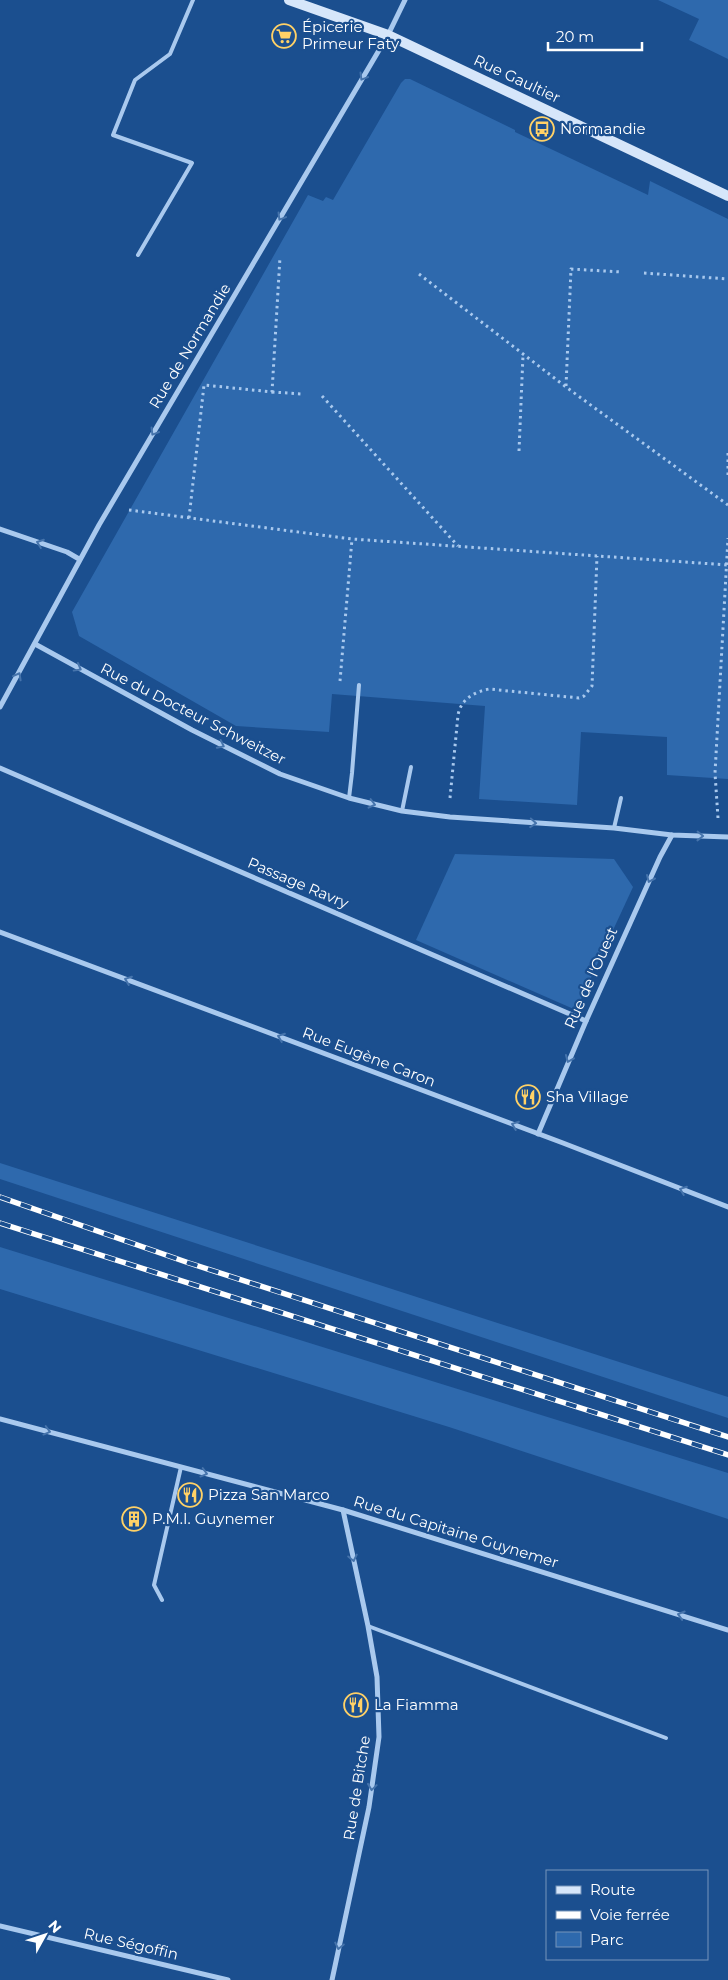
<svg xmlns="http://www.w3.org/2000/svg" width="728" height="1980" font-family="Montserrat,sans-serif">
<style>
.green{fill:#2e69ad}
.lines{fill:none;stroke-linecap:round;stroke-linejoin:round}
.path{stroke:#a9c9ee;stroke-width:3;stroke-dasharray:2.5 4;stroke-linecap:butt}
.lane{stroke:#a9c9ee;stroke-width:4}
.street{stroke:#a9c9ee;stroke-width:5}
.secondary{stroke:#d6e6fa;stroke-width:10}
.rail-casing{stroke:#fff;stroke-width:5.5}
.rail{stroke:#1b4f8f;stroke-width:4;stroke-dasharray:11;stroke-linecap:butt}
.oneway{stroke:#4674ac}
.labels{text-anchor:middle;stroke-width:4.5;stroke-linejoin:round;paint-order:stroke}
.poi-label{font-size:15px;fill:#fff;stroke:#1b4f8f;text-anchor:start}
.street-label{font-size:15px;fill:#fff;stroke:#1b4f8f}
</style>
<rect width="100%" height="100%" fill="#1b4f8f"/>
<g class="green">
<polygon points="658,0 728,0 728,59 689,40 699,19"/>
<polygon points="405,79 410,79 515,130 515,132 648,195 650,181 728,219 728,779 667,775 667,737 581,732 577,805 479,799 485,706 332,694 329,732 236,726 79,636 72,612 308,195 323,201 326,197 333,200 401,83"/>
<polygon points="455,854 614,859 633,887 576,1010 416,940"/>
<polygon points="0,1163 728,1397 728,1418 0,1179"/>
<polygon points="0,1247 728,1473 728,1519 449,1427 0,1289"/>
</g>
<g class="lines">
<g class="path">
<polyline points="644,273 728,279"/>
<polyline points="419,274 566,387 728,505"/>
<polyline points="566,386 571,269 622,272"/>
<polyline points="272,392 302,394"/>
<polyline points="322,396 458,546"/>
<polyline points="519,451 523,355"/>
<polyline points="728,453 728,475"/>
<polyline points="129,510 352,539 728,565"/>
<polyline points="189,518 204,385 272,392 280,257"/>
<polyline points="340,681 352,539"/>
<path d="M450,798L458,715C461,699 474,692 489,689L579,698L584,696L592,686L597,556"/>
<polyline points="718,818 715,773 728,538"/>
</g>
<g class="lane">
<polyline points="138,255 192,163 113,135 135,80 170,54 193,0"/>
<polyline points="349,798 352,773 359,685"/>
<polyline points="402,811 411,767"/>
<polyline points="614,828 621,798"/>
<polyline points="162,1600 154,1585 181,1467"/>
<polyline points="368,1626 666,1738"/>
</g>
<g class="street">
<polyline points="0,529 67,552 79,559"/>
<polyline points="35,644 192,730 280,774 349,798 402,811 450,817 614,828 672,835 728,837"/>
<polyline points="0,707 99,525 388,35 405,0"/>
<polyline points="0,768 586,1021"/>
<polyline points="0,932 563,1143 728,1207"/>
<polyline points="538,1134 586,1021 660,857 672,835"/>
<polyline points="0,1419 343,1510 728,1630"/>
<polyline points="0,1926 228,1980"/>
<polyline points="332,1980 369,1807 379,1737 377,1677 368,1626 343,1510"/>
</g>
<polyline class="secondary" points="289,0 388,35 728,196"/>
<g class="rail-casing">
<g id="rail">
<polyline points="0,1197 189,1263 728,1437"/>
<polyline points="0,1223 728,1455"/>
</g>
</g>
<use href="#rail" class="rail"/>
</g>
<defs><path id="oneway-chevron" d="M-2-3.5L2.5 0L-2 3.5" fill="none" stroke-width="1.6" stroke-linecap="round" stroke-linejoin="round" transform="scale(1.25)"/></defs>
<g class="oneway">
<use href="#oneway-chevron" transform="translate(363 77) rotate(121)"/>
<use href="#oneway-chevron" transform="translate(281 217) rotate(121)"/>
<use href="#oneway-chevron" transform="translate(154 432) rotate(121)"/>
<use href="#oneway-chevron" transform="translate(40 543) rotate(-160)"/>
<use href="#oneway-chevron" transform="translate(78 668) rotate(29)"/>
<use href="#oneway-chevron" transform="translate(18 676) rotate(-61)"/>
<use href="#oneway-chevron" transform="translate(221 745) rotate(26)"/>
<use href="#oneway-chevron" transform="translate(372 804) rotate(14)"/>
<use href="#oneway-chevron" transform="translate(533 823) rotate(4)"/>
<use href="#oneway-chevron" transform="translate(700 836) rotate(1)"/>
<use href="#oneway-chevron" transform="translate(650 879) rotate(114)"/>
<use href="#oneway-chevron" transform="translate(128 980) rotate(-159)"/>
<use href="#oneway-chevron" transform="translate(281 1037) rotate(-159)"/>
<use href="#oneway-chevron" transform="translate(569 1059) rotate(113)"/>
<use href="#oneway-chevron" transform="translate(515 1125) rotate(-159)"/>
<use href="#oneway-chevron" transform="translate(683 1190) rotate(-159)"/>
<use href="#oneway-chevron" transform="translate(47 1431) rotate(15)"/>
<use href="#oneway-chevron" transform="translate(204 1473) rotate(15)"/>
<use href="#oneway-chevron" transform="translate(353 1558) rotate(78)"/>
<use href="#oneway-chevron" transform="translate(681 1615) rotate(-163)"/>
<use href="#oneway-chevron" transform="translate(372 1787) rotate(98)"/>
<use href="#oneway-chevron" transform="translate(339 1946) rotate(102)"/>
</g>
<defs>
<g id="supermarket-ring" transform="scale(1.25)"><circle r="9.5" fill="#1b4f8f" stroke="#ffd166" stroke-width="1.5"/><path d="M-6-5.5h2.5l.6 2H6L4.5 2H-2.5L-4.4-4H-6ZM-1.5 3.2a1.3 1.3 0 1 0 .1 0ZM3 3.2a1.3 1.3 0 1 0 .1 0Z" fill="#ffd166"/></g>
<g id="bus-ring" transform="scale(1.25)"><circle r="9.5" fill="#1b4f8f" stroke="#ffd166" stroke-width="1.5"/><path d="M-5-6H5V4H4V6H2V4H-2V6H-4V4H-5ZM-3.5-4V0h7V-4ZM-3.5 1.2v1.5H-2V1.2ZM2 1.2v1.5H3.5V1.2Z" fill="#ffd166"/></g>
<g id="restaurant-ring" transform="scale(1.25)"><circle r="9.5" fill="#1b4f8f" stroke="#ffd166" stroke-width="1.5"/><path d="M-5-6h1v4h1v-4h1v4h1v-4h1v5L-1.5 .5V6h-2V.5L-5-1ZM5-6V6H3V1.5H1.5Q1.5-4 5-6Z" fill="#ffd166"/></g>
<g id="building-ring" transform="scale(1.25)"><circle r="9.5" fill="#1b4f8f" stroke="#ffd166" stroke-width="1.5"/><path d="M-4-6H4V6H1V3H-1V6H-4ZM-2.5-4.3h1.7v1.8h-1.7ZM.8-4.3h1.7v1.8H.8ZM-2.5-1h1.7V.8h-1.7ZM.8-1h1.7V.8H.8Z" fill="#ffd166"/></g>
</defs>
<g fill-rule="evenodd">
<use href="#supermarket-ring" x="284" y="36"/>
<use href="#bus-ring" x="542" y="129"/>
<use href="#restaurant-ring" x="528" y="1097"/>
<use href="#restaurant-ring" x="190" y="1495"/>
<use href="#building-ring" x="134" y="1519"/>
<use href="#restaurant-ring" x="356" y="1705"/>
</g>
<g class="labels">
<g class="poi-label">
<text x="302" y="32">Épicerie<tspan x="302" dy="17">Primeur Faty</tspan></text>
<text x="560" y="134">Normandie</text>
<text x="546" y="1102">Sha Village</text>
<text x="208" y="1500">Pizza San Marco</text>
<text x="152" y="1524">P.M.I. Guynemer</text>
<text x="374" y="1710">La Fiamma</text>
</g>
<g class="street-label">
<text transform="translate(517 79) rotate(25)" y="5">Rue Gaultier</text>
<text transform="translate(190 346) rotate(-59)" y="5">Rue de Normandie</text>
<text transform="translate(193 714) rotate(27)" y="5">Rue du Docteur Schweitzer</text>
<text transform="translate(298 883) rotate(23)" y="5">Passage Ravry</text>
<text transform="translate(591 978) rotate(-66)" y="5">Rue de l'Ouest</text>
<text transform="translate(369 1057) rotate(21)" y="5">Rue Eugène Caron</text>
<text transform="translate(456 1532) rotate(17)" y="5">Rue du Capitaine Guynemer</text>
<text transform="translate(357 1788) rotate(-81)" y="5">Rue de Bitche</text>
<text transform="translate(131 1944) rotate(13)" y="5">Rue Ségoffin</text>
</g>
</g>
<rect x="546" y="1870" width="162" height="90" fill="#1b4f8f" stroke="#7695bc"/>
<rect x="556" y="1886" width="25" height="8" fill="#d6e6fa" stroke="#7695bc"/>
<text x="590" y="1895" font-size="15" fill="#ffffff">Route</text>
<rect x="556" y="1911" width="25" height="8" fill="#ffffff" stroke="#7695bc"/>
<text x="590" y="1920" font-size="15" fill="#ffffff">Voie ferrée</text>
<rect x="556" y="1932" width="25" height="15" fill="#2e69ad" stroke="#7695bc"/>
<text x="590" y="1945" font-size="15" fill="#ffffff">Parc</text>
<g transform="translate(45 1935) rotate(50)" stroke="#1b4f8f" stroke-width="4" paint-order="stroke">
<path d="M0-4L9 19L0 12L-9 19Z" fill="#ffffff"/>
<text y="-8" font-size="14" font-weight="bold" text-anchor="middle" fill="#ffffff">N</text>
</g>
<path d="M548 42v8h94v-8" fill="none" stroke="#ffffff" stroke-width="2.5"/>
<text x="556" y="42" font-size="15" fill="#ffffff" stroke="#1b4f8f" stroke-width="4" paint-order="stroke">20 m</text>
</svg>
